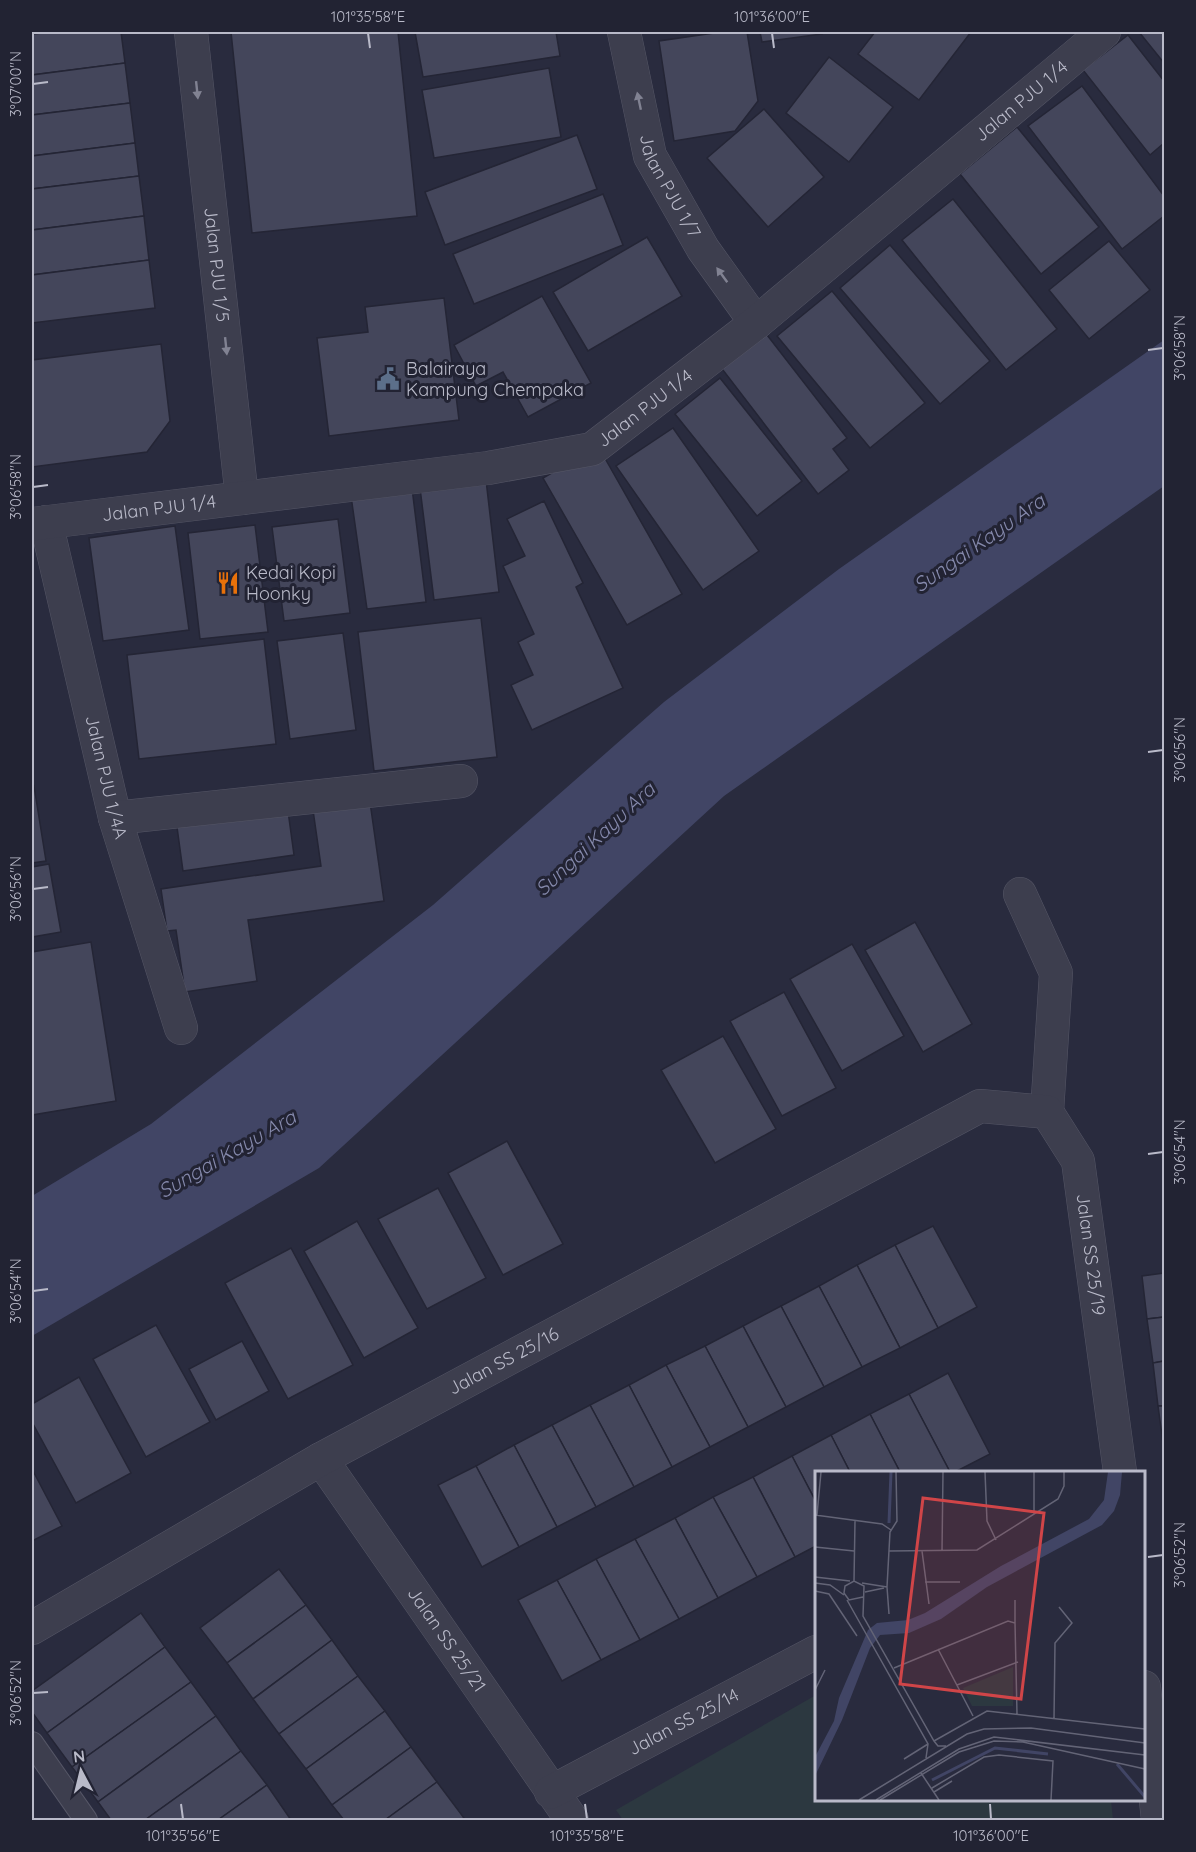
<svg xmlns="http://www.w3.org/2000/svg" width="1196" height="1852" font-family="Quicksand,sans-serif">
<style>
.green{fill:#2c3840}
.water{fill:#414565}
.building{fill:#44465b;stroke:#242535;stroke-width:1.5}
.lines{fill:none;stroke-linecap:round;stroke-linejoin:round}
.lane-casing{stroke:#555666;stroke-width:24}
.street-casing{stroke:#555666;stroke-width:34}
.lane{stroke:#3d3e4e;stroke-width:22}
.street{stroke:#3d3e4e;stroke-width:33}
.oneway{fill:#818292}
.ticks{fill:none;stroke:#b9bac9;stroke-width:2}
.labels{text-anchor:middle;stroke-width:6;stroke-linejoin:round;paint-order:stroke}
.street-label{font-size:18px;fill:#b9bac9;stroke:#222333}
.poi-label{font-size:18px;fill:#b9bac9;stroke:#222333;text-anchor:start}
.water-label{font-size:20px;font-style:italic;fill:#8589ac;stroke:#222333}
.inset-river{fill:none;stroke:#414565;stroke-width:3}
.inset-road{fill:none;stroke:#636476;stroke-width:1.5}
.view{fill:#d04548;fill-opacity:0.15;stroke:#d04548;stroke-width:3}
.inset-edge{fill:none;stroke:#b9bac9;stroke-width:3}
.neatline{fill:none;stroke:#b9bac9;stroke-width:2}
.ticks-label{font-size:15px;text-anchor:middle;fill:#b9bac9}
</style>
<rect width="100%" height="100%" fill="#292b3e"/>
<polygon class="green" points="816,1695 816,1800 1111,1800 1113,1820 623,1820 616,1810"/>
<polygon class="water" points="1164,340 1164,486 724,796 319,1168 32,1336 32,1196 151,1124 433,905 664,702 839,569"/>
<g class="building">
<polygon points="53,32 121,32 125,63 32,75 32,34"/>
<polygon points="231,32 398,32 417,216 252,233"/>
<polygon points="415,32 556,32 560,56 423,77"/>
<polygon points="721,32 747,32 758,101 735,131 674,141 659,41"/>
<polygon points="760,32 821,32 822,34 762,42"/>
<polygon points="875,32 971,32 919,100 858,54"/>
<polygon points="1139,32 1164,32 1164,63"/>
<polygon points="1128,35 1164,81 1164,143 1150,155 1083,70"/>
<polygon points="829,57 893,107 849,162 786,113"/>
<polygon points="125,63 130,103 32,115 32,75"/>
<polygon points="549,68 561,137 434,158 422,90"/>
<polygon points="1082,86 1164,196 1164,216 1122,249 1028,126"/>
<polygon points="130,103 135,143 32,156 32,115"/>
<polygon points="764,109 824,177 768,227 707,158"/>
<polygon points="1017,127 1099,227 1041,274 960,174"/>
<polygon points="577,135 597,189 445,245 425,192"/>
<polygon points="135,143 139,176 32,189 32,156"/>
<polygon points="139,176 144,216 32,230 32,189"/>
<polygon points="603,194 623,245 474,304 453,254"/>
<polygon points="953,199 1057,329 1006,370 902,240"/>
<polygon points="144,216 149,260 32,275 32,230"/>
<polygon points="647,237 682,296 588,351 553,292"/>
<polygon points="1109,241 1150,290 1089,339 1049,290"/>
<polygon points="890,245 990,361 940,404 840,288"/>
<polygon points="149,260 155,308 32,323 32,275"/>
<polygon points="832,291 925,403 870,448 777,336"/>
<polygon points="542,296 591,383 528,417 503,372 476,386 454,345"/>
<polygon points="444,298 459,420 329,436 317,338 368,332 365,307"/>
<polygon points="760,326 847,438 833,449 849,470 818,494 716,361"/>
<polygon points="161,344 170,421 147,452 32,467 32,360"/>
<polygon points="720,378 802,481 757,516 675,414"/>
<polygon points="673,428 759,551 703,590 616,466"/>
<polygon points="598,446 682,594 627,625 543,478"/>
<polygon points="486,480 499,592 434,600 420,488"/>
<polygon points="412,488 426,602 367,609 351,496"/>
<polygon points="544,501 583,583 576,587 623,688 532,730 511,685 533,675 518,642 534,634 503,566 525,556 507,519"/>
<polygon points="338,519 350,613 284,621 272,527"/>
<polygon points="255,525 268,632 200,639 188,533"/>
<polygon points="175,526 189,630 103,641 89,538"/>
<polygon points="481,618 497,757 374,771 358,632"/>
<polygon points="343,633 356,730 290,739 277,641"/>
<polygon points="264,639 276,744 139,759 127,655"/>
<polygon points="34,786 46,861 32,863 32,787"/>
<polygon points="369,795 384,901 248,920 257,981 185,992 176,930 167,931 161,889 321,866 312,803"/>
<polygon points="288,811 294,855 183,871 177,827"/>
<polygon points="49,864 61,932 32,937 32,867"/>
<polygon points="915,922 972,1024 923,1052 865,950"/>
<polygon points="91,942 116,1101 32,1115 32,952"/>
<polygon points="852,944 904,1036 842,1071 790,979"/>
<polygon points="784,992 836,1088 782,1116 730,1021"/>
<polygon points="723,1036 776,1129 715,1163 661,1070"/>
<polygon points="507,1141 563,1244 503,1275 448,1173"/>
<polygon points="438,1188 486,1278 427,1309 378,1219"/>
<polygon points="357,1221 418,1328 364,1358 304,1251"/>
<polygon points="933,1226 977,1307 938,1328 895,1245"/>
<polygon points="895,1245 938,1328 900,1348 857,1265"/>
<polygon points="291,1248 353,1365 288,1399 225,1283"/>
<polygon points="857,1265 900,1348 862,1367 819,1286"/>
<polygon points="1164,1273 1164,1317 1147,1319 1142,1276"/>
<polygon points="819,1286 862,1367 824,1387 781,1306"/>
<polygon points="781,1306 824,1387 786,1407 743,1326"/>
<polygon points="1164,1317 1164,1361 1153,1363 1147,1319"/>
<polygon points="156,1325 210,1422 146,1457 93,1359"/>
<polygon points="743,1326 786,1407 748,1427 705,1346"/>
<polygon points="242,1341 269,1391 216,1420 189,1369"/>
<polygon points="705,1346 748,1427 710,1447 666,1365"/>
<polygon points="1164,1361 1164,1406 1158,1406 1153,1363"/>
<polygon points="666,1365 710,1447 672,1467 629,1385"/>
<polygon points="948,1373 990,1454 955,1472 950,1472 909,1394"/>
<polygon points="79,1377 131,1473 76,1503 32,1422 32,1404"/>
<polygon points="629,1385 672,1467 634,1487 590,1405"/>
<polygon points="909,1394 950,1472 900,1472 870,1414"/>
<polygon points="590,1405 634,1487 596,1507 552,1425"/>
<polygon points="1158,1406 1164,1406 1164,1450"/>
<polygon points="870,1414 900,1472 850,1472 831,1435"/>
<polygon points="552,1425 596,1507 557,1527 514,1445"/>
<polygon points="831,1435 850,1472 816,1472 816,1502 792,1456"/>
<polygon points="514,1445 557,1527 519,1547 476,1466"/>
<polygon points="792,1456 816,1502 816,1546 795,1557 753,1477"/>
<polygon points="476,1466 519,1547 482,1567 438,1485"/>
<polygon points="32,1469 62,1526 32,1541"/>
<polygon points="753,1477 795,1557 757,1577 713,1497"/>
<polygon points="713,1497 757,1577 718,1598 675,1518"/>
<polygon points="675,1518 718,1598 679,1619 635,1539"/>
<polygon points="635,1539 679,1619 640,1640 596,1559"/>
<polygon points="596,1559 640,1640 601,1660 557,1580"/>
<polygon points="279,1569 306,1605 227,1663 200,1628"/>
<polygon points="557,1580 601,1660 562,1681 518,1600"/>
<polygon points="306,1605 332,1640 253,1699 227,1663"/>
<polygon points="141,1613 165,1647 47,1733 32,1712 32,1691"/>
<polygon points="332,1640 358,1676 279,1734 253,1699"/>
<polygon points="165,1647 191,1682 72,1767 47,1733"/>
<polygon points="358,1676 385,1711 306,1769 279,1734"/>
<polygon points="191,1682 216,1716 98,1802 72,1767"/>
<polygon points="385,1711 411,1747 332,1805 306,1769"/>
<polygon points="216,1716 241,1751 145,1820 111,1820 98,1802"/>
<polygon points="411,1747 437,1782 385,1820 344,1820 332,1805"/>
<polygon points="241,1751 267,1785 218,1820 145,1820"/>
<polygon points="437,1782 464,1818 460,1820 385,1820"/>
<polygon points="267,1785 291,1820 218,1820"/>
</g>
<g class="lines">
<g class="lane-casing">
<polyline id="lane" points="32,1743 86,1820"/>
</g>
<g class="street-casing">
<g id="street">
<path id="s1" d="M191,32L242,498"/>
<path id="s2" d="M624,32L650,156L703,249L756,323"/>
<path id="s3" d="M46,522L115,818L181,1028"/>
<path id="s4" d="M32,524L488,468L592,449L756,323L1104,32"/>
<polyline points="115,818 461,781"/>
<polyline points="1020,894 1056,973 1047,1112"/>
<path id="s5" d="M321,1459L572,1820"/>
<path id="s6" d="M32,1628L321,1459L980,1106L1047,1112L1078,1161L1120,1472"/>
<polyline points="1144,1687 1158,1820"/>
<path id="s7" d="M551,1792L816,1652"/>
</g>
</g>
<use href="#lane" class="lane"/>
<use href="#street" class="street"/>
</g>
<defs><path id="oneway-solid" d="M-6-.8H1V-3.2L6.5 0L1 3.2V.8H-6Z" transform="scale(1.5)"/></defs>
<g class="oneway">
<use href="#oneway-solid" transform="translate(197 90) rotate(84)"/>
<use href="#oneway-solid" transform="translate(639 101) rotate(-102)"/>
<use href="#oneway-solid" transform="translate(722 275) rotate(-126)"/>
<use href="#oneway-solid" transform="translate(226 346) rotate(84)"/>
</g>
<path class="ticks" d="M368,33L370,48M772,33L774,48M33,84L48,82M1148,350L1163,348M33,487L48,485M1148,752L1163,750M33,889L48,887M1148,1154L1163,1152M33,1291L48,1289M1148,1557L1163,1555M33,1693L48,1692M181,1804L183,1819M585,1804L587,1819M990,1804L991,1819"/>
<defs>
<g id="civic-bare" transform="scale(1.8)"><path d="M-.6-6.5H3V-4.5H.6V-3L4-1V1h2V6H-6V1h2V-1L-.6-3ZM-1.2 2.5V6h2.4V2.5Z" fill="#5c6f8a" stroke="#222333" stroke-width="2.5" paint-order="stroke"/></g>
<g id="restaurant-bare" transform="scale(1.8)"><path d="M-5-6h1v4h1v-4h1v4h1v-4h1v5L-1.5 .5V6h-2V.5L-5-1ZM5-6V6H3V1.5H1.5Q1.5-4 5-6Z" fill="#e8710a" stroke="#222333" stroke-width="2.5" paint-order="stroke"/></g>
</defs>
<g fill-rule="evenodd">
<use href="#civic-bare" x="388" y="379"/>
<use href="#restaurant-bare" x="228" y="583"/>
</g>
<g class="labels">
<g class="street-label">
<text dy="6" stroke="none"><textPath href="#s4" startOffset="1118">Jalan PJU 1/4</textPath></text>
<text dy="6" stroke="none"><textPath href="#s2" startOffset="162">Jalan PJU 1/7</textPath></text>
<text dy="6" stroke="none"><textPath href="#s1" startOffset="234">Jalan PJU 1/5</textPath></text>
<text dy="6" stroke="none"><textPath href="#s4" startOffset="632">Jalan PJU 1/4</textPath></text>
<text dy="6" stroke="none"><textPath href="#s4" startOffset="128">Jalan PJU 1/4</textPath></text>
<text dy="6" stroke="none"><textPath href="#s3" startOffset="262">Jalan PJU 1/4A</textPath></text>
<text dy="6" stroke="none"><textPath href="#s6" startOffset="1302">Jalan SS 25/19</textPath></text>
<text dy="6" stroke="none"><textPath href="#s6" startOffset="542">Jalan SS 25/16</textPath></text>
<text dy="6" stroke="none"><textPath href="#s5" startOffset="220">Jalan SS 25/21</textPath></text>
<text dy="6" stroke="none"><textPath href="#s7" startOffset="150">Jalan SS 25/14</textPath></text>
</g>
<g class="poi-label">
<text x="406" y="375">Balairaya<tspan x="406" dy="21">Kampung Chempaka</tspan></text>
<text x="246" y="579">Kedai Kopi<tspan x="246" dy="21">Hoonky</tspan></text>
</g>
<g class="water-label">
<text transform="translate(979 543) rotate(-35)" y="7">Sungai Kayu Ara</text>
<text transform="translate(595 839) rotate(-43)" y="7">Sungai Kayu Ara</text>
<text transform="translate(227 1154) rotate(-30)" y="7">Sungai Kayu Ara</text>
</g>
</g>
<g transform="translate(815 1471)">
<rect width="330" height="330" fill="#292b3e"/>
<path d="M198,196V235H157L148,217Z" fill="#2c3840"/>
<path d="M293,1H307L305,24L299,40L287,54L172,116L126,148L94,162L65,164L55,177L27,249L0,305V286L19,250L24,227L53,159L62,152L93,149L110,142L186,95L274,48L289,29Z" fill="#414565"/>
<path class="inset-river" d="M74,52L76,1M302,293L330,326M117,309L180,277L233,283"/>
<path class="inset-road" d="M170,1L172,50L181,69M219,1V44M0,44L67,53L76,59M2,44L6,1M0,76L39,80M74,80L162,79L243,28L249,15V1M107,80L114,133M127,80L128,1M0,106L35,110M39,110L40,50M110,111H145M0,112L15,114L29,124M47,112L72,116M0,120L14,123L42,165M50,121L69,117M48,126L34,129L29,122L30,115L39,110L49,115L48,145L119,270L123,275H131M32,129L113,273L111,287M200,129V152M74,143L72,116L75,61L82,50L81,1M123,178L158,245M79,197L193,150L200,152L202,243M142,214L203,191M0,219L10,199M239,248L240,172L257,152L244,136M119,270L172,240L330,258M89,288L113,273M106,302L124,329M117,317L169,286L184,284L238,290L236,329M119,321L137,310M44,329L152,263L169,258L216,257L330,272M61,329L144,278L179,266L330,284M65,329L144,281L179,270L208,271L330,298"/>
<path class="view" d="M108,27L229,42L206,228L85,213Z"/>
<rect width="330" height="330" class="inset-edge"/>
</g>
<rect width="1196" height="1852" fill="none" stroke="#222333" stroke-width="66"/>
<g transform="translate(81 1771) rotate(353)" stroke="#222333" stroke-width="4.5" paint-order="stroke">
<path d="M0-4.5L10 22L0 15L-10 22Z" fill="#b9bac9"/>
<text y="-9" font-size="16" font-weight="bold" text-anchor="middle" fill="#b9bac9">N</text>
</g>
<rect x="33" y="33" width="1130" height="1786" class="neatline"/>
<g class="ticks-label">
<text x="368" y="22">101°35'58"E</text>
<text x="772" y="22">101°36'00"E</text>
<text transform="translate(16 84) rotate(-90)" y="5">3°07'00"N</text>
<text transform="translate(1180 348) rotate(-90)" y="5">3°06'58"N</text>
<text transform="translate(16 487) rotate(-90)" y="5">3°06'58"N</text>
<text transform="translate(1180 750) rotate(-90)" y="5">3°06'56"N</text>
<text transform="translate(16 889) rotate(-90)" y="5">3°06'56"N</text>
<text transform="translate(1180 1152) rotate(-90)" y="5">3°06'54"N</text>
<text transform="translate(16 1291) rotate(-90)" y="5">3°06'54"N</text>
<text transform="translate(1180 1555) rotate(-90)" y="5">3°06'52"N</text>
<text transform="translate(16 1693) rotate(-90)" y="5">3°06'52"N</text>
<text x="183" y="1841">101°35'56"E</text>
<text x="587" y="1841">101°35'58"E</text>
<text x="991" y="1841">101°36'00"E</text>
</g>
</svg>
